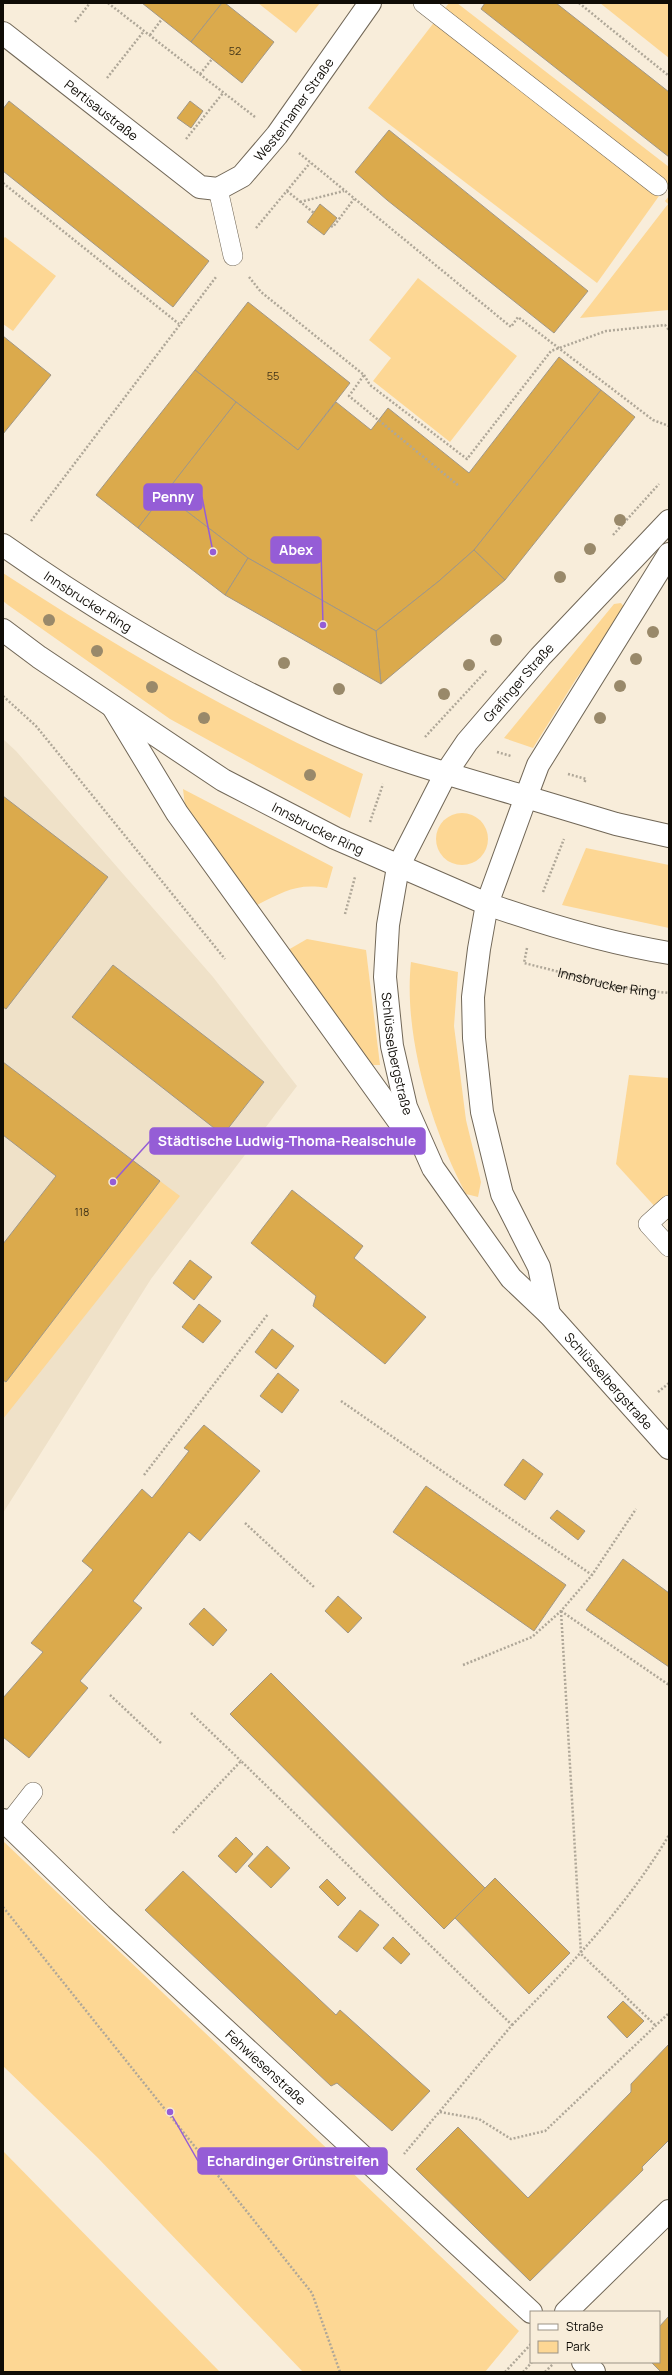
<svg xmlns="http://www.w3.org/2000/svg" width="672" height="2375" font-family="Manrope,sans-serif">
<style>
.built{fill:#efe1c8}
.green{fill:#fdd794}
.building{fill:#dbaa4c;stroke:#a19786}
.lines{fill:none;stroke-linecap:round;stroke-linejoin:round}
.service-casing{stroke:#716757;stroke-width:20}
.minor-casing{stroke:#716757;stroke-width:24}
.tertiary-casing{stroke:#716757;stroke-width:24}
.primary-casing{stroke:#716757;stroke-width:24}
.trunk-casing{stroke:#716757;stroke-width:24}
.path{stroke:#afa798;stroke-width:2.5;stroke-dasharray:2 2;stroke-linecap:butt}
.service{stroke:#fff;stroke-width:19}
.minor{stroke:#fff;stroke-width:22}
.tertiary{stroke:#fff;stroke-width:22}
.primary{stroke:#fff;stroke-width:22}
.trunk{stroke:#fff;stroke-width:22}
.tree{fill:#99896a}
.labels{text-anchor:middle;stroke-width:4;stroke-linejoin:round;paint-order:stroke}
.number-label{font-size:11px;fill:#423418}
.street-label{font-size:13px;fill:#0f0c06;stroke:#f8edda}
.leader{fill:none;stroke:#955dd6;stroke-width:1.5}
.callout-dot{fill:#955dd6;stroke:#f8edda;stroke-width:1.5}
.callout{fill:#955dd6;stroke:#955dd6;stroke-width:1.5}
.callout-label{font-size:14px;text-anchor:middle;font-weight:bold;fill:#fff}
</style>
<rect width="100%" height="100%" fill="#f8edda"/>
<polygon class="built" points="3,739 16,751 213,977 297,1086 151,1279 3,1513"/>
<g class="green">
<polygon points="258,3 320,3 296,33"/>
<polygon points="449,3 457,3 669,167 669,182 597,283 368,108"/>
<polygon points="600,3 669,3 669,58"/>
<polygon points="669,196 669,310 580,318 668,204 665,201"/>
<polygon points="5,237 56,276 13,331 3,324 3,239"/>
<polygon points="418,278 517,356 450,442 373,381 391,358 369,340"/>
<path d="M3,573C119,649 237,717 363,774L350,818L170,719L8,605L3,601Z"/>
<polygon points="621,603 624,607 623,615 576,679 533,748 504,738 614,604"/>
<path d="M183,789L333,867L327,888C296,883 284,892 257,905L185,806Z"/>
<circle cx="462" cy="839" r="26"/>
<polygon points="586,848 669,865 669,928 562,905"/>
<polygon points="307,939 366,950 380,1065 370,1065 288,950"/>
<path d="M411,962L458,972L454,1026L466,1120L481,1182L478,1197L466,1194C432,1130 403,1035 411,962Z"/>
<polygon points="629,1075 669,1078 669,1222 616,1164"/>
<polygon points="160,1181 180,1196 3,1419 3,1380 6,1382"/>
<polygon points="3,1841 519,2331 485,2372 303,2372 98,2158 3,2066"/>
<polygon points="3,2151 220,2372 3,2372"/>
</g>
<g class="building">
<polygon points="142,3 222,3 191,42"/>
<polygon points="222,3 225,3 274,42 242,83 191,42"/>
<polygon points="485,3 556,3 669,92 669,157 481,9"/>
<polygon points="9,101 209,261 173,307 3,171 3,109"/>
<polygon points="190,101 203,111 191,128 177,118"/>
<polygon points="389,130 588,291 554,333 387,200 355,172"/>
<polygon points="320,204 337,218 324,235 307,222"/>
<polygon points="248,302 350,383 298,450 195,370"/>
<polygon points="3,336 51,375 3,434"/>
<polygon points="559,357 601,390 474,550 439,581 376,631 248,558 164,494 236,402 298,450 336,402 371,430 388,408 469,473"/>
<polygon points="195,370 236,402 138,528 96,495"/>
<polygon points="601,390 635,417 505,580 474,550"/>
<polygon points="164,494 248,558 225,595 138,528"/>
<polygon points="474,550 505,580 381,684 376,631 439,581"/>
<polygon points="248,558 376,631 381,684 225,595"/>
<polygon points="3,796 108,877 6,1009 3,1007"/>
<polygon points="113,965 264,1082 223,1135 72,1017"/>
<polygon points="3,1062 160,1181 6,1382 3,1380 3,1244 56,1176 3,1135"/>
<polygon points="292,1190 363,1246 354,1258 426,1317 385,1364 313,1306 316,1296 251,1243"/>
<polygon points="190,1260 212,1277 194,1300 173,1283"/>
<polygon points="199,1304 221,1321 203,1343 182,1327"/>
<polygon points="272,1329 294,1346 276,1369 255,1352"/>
<polygon points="278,1373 299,1390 282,1413 260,1396"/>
<polygon points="204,1425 260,1471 200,1541 189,1532 133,1601 142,1608 80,1681 88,1688 29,1758 3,1737 3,1698 43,1652 31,1643 93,1570 82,1561 142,1489 152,1498 189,1451 184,1448"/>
<polygon points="523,1459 543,1474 525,1500 504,1485"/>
<polygon points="426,1486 566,1585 534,1631 393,1532"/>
<polygon points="557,1510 585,1531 578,1540 550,1518"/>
<polygon points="623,1559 669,1593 669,1667 586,1610"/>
<polygon points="338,1596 362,1618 348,1633 325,1611"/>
<polygon points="204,1608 227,1630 213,1646 189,1624"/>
<polygon points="271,1673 485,1888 444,1929 230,1714"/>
<polygon points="236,1837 253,1854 236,1873 218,1856"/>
<polygon points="267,1846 290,1868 271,1888 248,1866"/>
<polygon points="183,1871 336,2015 340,2010 430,2091 392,2131 337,2083 331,2086 145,1910"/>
<polygon points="495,1878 570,1953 529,1994 455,1918"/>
<polygon points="327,1879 346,1898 338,1906 319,1887"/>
<polygon points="360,1910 379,1925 357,1952 338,1937"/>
<polygon points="393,1937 410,1954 401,1964 383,1948"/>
<polygon points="623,2001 644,2021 627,2038 607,2017"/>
<polygon points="669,2044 669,2140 642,2167 643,2170 530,2281 416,2169 458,2127 528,2198 631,2092 631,2084"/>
<polygon points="669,2316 669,2372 661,2372 651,2362 659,2362 659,2327"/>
</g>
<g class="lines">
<g class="service-casing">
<g id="service">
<polyline points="423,3 658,186"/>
<polyline points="218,189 233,256"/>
<polyline points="669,1205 648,1224 669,1247"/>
<polyline points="8,1824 33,1792"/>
</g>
</g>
<g class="minor-casing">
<g id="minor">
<path id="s2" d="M3,33L200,187L218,189L242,176L277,135L370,3"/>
<path id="s3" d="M446,773L467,742L540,657L669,521"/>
<polyline points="526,797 538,765 669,554"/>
<path id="s4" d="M3,1820L101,1915L531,2312"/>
<polyline points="566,2312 669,2211"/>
<polyline points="583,2362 594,2372"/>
</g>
</g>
<g class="tertiary-casing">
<g id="tertiary">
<polyline points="113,707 177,813 408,1134"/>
<path id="s5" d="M446,773L398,867L388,925L385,977L392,1046L406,1107L433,1168L511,1278L549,1314L669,1448"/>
<polyline points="526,797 487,904 479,949 473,997 474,1038 482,1112 502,1194 539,1267 549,1314"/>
</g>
</g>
<g class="primary-casing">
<g id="primary">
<path id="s6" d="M3,545C104,616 210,678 323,729C388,758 458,777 526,797"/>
<path id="s7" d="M3,630L39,657L223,780L335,838L487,904"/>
</g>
</g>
<g class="trunk-casing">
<g id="trunk">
<polyline points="526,797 616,824 669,836"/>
<path d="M487,904C547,925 607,943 669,953"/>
</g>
</g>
<g class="path">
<polyline points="108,3 255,117"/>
<polyline points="579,3 669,76"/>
<polyline points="75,22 90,3"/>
<polyline points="150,35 162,19"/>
<polyline points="200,74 212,59"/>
<polyline points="107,78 144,31"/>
<polyline points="186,139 223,93"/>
<polyline points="299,153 511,327 518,317 653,420 669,426"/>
<polyline points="3,183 179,324"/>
<polyline points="287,191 314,213"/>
<polyline points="300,202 344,191"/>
<polyline points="331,226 333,227 354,199"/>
<polyline points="256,228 310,163"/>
<polyline points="249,277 261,292 364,375 349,396 459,486"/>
<polyline points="364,375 370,385 467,459 551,351 606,331 665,325 669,330"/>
<polyline points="31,521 216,277"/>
<polyline points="613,535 659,484"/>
<polyline points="3,696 36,726 225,959"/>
<polyline points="425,737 487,670"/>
<polyline points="497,752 511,756"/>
<polyline points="568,774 586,779 584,783"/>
<polyline points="370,822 383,784"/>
<polyline points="543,892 564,839"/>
<polyline points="345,914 355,877"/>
<path id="s1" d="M527,948L524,963L623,988L669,993"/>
<polyline points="658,1392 669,1383"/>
<polyline points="341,1401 592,1575"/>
<polyline points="144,1475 268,1314"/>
<polyline points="245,1523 314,1587"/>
<polyline points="561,1611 581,1954 656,2026"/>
<polyline points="561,1611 669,1685"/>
<polyline points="463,1665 532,1637 561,1611 592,1575 636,1509"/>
<polyline points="110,1695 162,1744"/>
<polyline points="191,1713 241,1761"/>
<polyline points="173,1833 241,1761 512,2025 404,2154"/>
<polyline points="3,1907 312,2293 340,2372"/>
<path d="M512,2025C570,1966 627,1906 669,1835"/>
<polyline points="440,2112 479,2119 511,2139 545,2131 669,2013"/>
<polyline points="505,2372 531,2344"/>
<polyline points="523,2372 532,2362"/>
<polyline points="545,2372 553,2364"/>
</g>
<use href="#service" class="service"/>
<use href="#minor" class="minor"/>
<use href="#tertiary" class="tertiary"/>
<use href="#primary" class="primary"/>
<use href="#trunk" class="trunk"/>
</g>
<g class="tree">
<circle cx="620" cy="520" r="6"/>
<circle cx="590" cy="549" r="6"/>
<circle cx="560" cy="577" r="6"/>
<circle cx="49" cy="620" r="6"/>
<circle cx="653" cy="632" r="6"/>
<circle cx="496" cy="640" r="6"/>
<circle cx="97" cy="651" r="6"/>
<circle cx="636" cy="659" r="6"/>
<circle cx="284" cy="663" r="6"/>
<circle cx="469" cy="665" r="6"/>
<circle cx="620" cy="686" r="6"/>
<circle cx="152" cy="687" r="6"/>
<circle cx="339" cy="689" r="6"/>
<circle cx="444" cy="694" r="6"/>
<circle cx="204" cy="718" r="6"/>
<circle cx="600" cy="718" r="6"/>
<circle cx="310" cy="775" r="6"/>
</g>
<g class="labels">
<g class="number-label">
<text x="235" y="55">52</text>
<text x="273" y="380">55</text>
<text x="82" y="1216">118</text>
</g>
<g class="street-label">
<text dy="5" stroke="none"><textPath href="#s2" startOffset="380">Westerhamer Straße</textPath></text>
<text dy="5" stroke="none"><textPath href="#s2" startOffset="125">Pertisaustraße</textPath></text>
<text dy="5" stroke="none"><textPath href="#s6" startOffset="102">Innsbrucker Ring</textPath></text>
<text dy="5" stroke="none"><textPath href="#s3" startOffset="116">Grafinger Straße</textPath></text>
<text dy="5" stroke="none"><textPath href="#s7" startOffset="373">Innsbrucker Ring</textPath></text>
<text dy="5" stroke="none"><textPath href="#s1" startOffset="101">Innsbrucker Ring</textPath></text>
<text dy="5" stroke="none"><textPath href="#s5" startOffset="294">Schlüsselbergstraße</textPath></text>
<text dy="5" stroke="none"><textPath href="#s5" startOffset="692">Schlüsselbergstraße</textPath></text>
<text dy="5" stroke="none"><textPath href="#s4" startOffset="361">Fehwiesenstraße</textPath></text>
</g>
</g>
<path class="leader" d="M213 552L202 497M323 625L321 550M113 1182L150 1141M170 2112L198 2161"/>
<g class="callout-dot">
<circle cx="213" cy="552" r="4"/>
<circle cx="323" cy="625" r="4"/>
<circle cx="113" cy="1182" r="4"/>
<circle cx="170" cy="2112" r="4"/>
</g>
<g class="callout">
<rect x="144" y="484" width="58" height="26" rx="4"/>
<rect x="271" y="537" width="50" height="26" rx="4"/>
<rect x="150" y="1128" width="275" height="26" rx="4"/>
<rect x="198" y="2148" width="189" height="26" rx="4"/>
</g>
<g class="callout-label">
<text x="173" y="502">Penny</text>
<text x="296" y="555">Abex</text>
<text x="287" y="1146">Städtische Ludwig-Thoma-Realschule</text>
<text x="293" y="2166">Echardinger Grünstreifen</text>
</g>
<rect width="672" height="2375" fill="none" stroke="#0f0c06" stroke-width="8"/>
<rect x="530" y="2311" width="130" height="52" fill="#f8edda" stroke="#9b9385"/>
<rect x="538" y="2324" width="20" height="6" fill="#ffffff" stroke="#9b9385"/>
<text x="566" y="2331" font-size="12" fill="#0f0c06">Straße</text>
<rect x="538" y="2341" width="20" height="12" fill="#fdd794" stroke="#9b9385"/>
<text x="566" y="2351" font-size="12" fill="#0f0c06">Park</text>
</svg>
